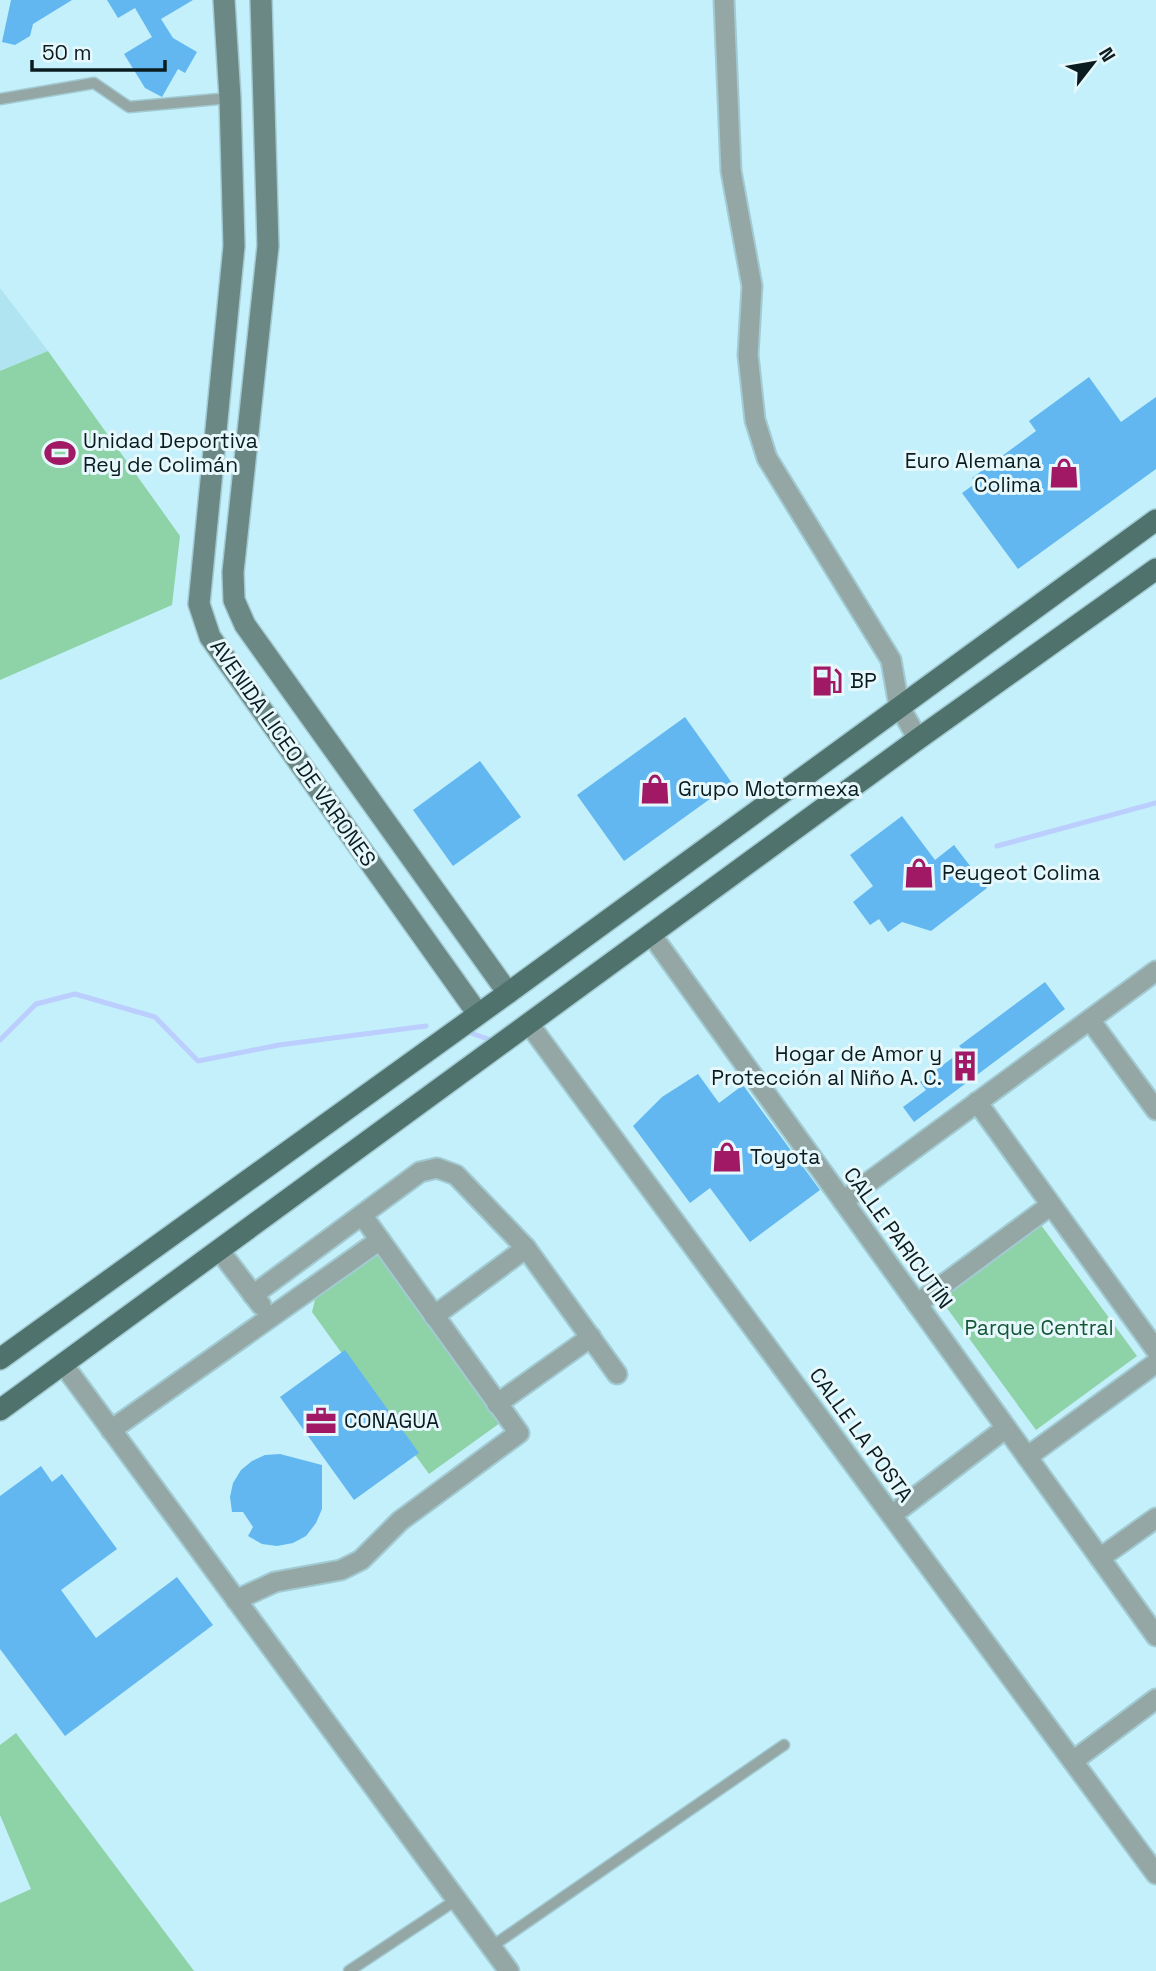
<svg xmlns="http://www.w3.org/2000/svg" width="1156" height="1971" font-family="'Space Grotesk',sans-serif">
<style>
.built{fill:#afe4f0}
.green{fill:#8ed3a7}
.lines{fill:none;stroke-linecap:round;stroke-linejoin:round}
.stream{stroke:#bbcefe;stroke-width:5}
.building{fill:#62b7f1}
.lane-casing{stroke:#a2cad3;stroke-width:13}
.street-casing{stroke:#a2cad3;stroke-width:23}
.secondary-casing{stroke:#a2cad3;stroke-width:24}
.primary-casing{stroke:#a2cad3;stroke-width:24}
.lane{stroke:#94a7a4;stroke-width:10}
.street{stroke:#94a7a4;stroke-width:19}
.secondary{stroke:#6c8884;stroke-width:21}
.primary{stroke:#4f726c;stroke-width:21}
.labels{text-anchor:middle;stroke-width:6;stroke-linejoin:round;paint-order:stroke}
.poi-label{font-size:21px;fill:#0a1c1f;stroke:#e6f8fc;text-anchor:start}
.street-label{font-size:21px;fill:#0a1c1f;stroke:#e6f8fc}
.park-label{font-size:21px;fill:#135734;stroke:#e6f8fc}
</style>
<rect width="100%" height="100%" fill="#c3f0fa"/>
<polygon class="built" points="0,288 48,351 0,371"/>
<g class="green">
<polygon points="48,351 180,536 172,605 0,680 0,371"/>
<polygon points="1041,1225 1137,1356 1036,1430 941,1300"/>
<polygon points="376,1252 500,1423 429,1474 312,1312 316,1295"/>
<polygon points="16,1733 194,1971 0,1971 0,1903 31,1889 0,1815 0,1745"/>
</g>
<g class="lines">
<g class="stream">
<polyline points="997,846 1156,803"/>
<polyline points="468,1032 488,1039"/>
<polyline points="0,1040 36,1004 75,994 155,1017 198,1061 279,1045 426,1026"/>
</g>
</g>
<g class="building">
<polygon points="11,0 72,0 33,24 30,36 15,45 2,42"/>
<polygon points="107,0 193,0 161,19 173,38 197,52 185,73 178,69 162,97 145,88 124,54 152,37 135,8 118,18"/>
<polygon points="1089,377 1121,422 1156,397 1156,469 1018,569 962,493 976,483 972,478 1036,431 1029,421"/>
<polygon points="685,717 732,783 624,861 577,795"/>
<polygon points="480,761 521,817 453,866 413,810"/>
<polygon points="902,816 935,860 954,845 987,888 931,931 902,922 888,932 879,919 870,925 853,902 873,886 850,855"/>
<polygon points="1045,982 1065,1009 914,1122 903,1107 926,1090 920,1082 963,1050 959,1046"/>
<polygon points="698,1074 719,1103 743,1085 820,1190 750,1242 710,1188 690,1203 633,1126 662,1097"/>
<polygon points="345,1350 419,1453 354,1500 280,1397"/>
<polygon points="280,1454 322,1465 322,1509 316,1523 306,1536 293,1543 277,1546 262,1544 248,1536 253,1527 243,1512 232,1512 230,1497 233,1483 241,1470 252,1461 265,1455"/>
<polygon points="41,1466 52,1482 62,1474 117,1549 61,1590 96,1638 177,1577 213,1625 65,1736 0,1649 0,1496"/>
</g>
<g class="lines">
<g class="lane-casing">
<g id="lane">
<polyline points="0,99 94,83 129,107 230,98"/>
<polyline points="491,1947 784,1745"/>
<polyline points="349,1971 456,1900"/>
</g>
</g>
<g class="street-casing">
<g id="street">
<polyline points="724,0 731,171 752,286 748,355 755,420 767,458 891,660 899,706 918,739"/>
<polyline points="651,934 1156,1636"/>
<polyline points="1090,1020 1156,1110"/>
<polyline points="529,1024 1156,1874"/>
<polyline points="977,1102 1156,1350"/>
<polyline points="843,1201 1156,971"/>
<polyline points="219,1250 261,1305"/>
<polyline points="253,1295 420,1172 437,1168 456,1175 526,1248 617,1374"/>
<polyline points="917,1304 1051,1205"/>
<polyline points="434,1316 526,1248"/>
<polyline points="63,1364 509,1971"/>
<polyline points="497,1404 591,1337"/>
<polyline points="111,1430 380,1240"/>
<polyline points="1027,1457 1156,1363"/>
<polyline points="892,1515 1006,1428"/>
<polyline points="1100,1558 1156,1518"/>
<polyline points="236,1600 275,1582 341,1570 361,1560 400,1521 519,1433 362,1215"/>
<polyline points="1073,1761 1156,1699"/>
</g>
</g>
<g class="secondary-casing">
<g id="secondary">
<polyline points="224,0 230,98 234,246 199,604 210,637 478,1014"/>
<polyline points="261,0 268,246 233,572 234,600 245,625 508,993"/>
</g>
</g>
<g class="primary-casing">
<g id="primary">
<polyline points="0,1359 508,993 1156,520"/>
<polyline points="0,1410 918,739 1156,569"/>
</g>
</g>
<use href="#lane" class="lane"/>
<use href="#street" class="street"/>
<use href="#secondary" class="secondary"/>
<use href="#primary" class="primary"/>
</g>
<defs>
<g id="stadium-bare" transform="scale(2.415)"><path d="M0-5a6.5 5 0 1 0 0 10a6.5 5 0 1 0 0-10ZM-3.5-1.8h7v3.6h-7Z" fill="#a11965" stroke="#e6f8fc" stroke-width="2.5" paint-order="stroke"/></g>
<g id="shop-bare" transform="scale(2.415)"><path d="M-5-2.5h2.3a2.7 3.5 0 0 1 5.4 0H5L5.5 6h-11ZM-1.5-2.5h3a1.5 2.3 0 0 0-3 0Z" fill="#a11965" stroke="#e6f8fc" stroke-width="2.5" paint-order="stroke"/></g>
<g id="fuel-bare" transform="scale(2.415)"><path d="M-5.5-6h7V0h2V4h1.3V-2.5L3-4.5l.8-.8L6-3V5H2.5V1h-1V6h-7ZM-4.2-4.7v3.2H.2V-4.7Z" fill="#a11965" stroke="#e6f8fc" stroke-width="2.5" paint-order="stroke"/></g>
<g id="building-bare" transform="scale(2.415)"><path d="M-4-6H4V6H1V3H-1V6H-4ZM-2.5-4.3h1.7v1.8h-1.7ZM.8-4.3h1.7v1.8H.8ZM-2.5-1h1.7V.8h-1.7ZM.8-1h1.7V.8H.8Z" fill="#a11965" stroke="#e6f8fc" stroke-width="2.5" paint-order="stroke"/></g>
<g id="office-bare" transform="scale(2.415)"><path d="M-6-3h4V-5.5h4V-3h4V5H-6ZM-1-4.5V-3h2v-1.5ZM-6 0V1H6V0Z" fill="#a11965" stroke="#e6f8fc" stroke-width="2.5" paint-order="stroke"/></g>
</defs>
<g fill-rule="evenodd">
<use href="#stadium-bare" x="60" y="453"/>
<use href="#shop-bare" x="1064" y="473"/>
<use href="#fuel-bare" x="827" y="681"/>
<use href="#shop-bare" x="655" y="789"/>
<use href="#shop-bare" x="919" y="873"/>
<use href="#building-bare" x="965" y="1066"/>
<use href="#shop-bare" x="727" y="1157"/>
<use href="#office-bare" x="321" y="1421"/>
</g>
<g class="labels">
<g class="poi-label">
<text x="83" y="448">Unidad Deportiva<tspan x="83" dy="24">Rey de Colimán</tspan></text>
<text x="1041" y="468" text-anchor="end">Euro Alemana<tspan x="1041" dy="24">Colima</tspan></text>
<text x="850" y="688">BP</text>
<text x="678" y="796">Grupo Motormexa</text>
<text x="942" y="880">Peugeot Colima</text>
<text x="942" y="1061" text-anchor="end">Hogar de Amor y<tspan x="942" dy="24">Protección al Niño A. C.</tspan></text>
<text x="750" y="1164">Toyota</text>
<text x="344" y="1428">CONAGUA</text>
</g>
<g class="street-label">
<text transform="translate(293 753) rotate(55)" y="7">AVENIDA LICEO DE VARONES</text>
<text transform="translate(898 1238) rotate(54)" y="7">CALLE PARICUTÍN</text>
<text transform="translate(861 1435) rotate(54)" y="7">CALLE LA POSTA</text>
</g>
<g class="park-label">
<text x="1039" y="1335">Parque Central</text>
</g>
</g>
<g transform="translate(1093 63) rotate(59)" stroke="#e6f8fc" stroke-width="5" paint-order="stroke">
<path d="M0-5L12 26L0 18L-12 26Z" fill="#0a1c1f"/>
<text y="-10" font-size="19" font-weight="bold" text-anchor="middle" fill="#0a1c1f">N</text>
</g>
<path d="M32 60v10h133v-10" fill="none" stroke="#0a1c1f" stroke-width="3.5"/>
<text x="42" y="60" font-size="21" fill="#0a1c1f" stroke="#e6f8fc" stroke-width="5" paint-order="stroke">50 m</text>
</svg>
